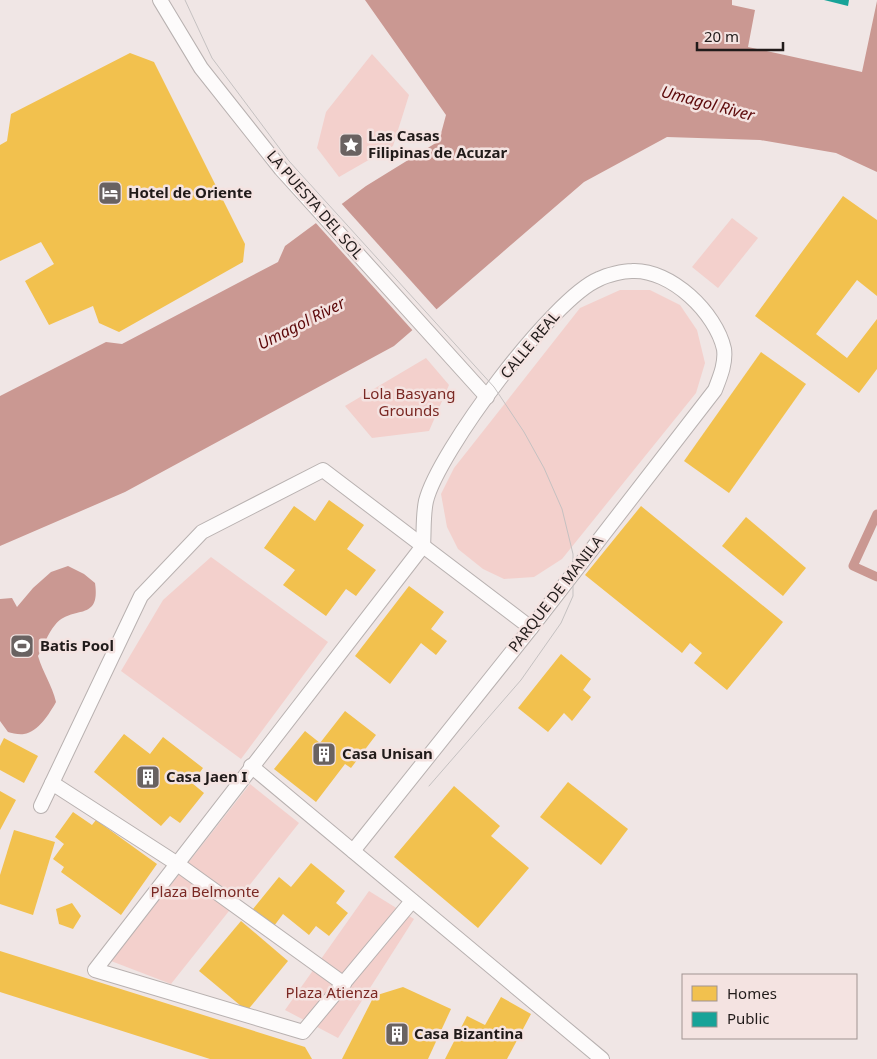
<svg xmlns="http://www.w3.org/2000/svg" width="877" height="1059" font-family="'Noto Sans',sans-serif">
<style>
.green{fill:#f3d0cc}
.water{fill:#ca9892}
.pier{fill:#f0e6e5}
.homes{fill:#f2c14e}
.public{fill:#17a398}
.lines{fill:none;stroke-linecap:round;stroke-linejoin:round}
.stream{stroke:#ca9892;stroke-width:9}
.lane-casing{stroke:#b8b1b0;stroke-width:16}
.lane{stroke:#fdfbfb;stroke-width:14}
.tram{stroke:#c5c1c1;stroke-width:1}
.labels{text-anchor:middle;stroke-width:5;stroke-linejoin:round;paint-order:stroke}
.poi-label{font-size:15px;font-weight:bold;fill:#211b1a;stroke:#f4e3e1;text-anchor:start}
.street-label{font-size:15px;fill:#211b1a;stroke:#f4e3e1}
.park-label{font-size:15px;fill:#7a2823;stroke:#f4e3e1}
.water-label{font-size:16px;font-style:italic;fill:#5c0809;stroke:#f4e3e1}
</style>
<rect width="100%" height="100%" fill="#f0e6e5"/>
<g class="green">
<polygon points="372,54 409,95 393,146 339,177 317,148 326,112"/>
<polygon points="732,218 758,238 718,288 692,267"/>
<polygon points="620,290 650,290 680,305 697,330 705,363 696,393 562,559 534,577 504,579 483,569 458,549 447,527 441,494 454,468 580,308"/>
<polygon points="426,358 449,385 429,431 372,438 345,406"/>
<polygon points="211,557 328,642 241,759 121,671 163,600"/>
<polygon points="250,784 299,823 171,984 111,961"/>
<polygon points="369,891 414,919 338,1038 285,1010"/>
</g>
<g class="water">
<polygon points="365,0 732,0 732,5 755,10 748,47 862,72 877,1 877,172 836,153 760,140 667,137 584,182 394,346 125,492 0,546 0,396 106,342 122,344 278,262 285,246 366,186 439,141 446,115"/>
<path d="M68,566L84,574L95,583C101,623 72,604 55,625C48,633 43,647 38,656C43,673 52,685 56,702C50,713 38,732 24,734C19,735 12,733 8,732L0,721V599L12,598L17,607L33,588L51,572Z"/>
</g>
<polygon class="pier" points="340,202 438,311 414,332 314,221"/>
<g class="homes">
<polygon points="130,53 154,62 245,244 243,262 119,332 99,323 93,306 49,325 25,281 54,264 41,242 0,261 0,145 7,141 11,114"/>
<polygon points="843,196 877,220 877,296 857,280 816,334 847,358 877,319 877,369 859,393 755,316"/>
<polygon points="761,352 806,384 729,493 684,461"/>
<polygon points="329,500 364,525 347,549 376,570 356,596 346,589 326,616 283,585 295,570 264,548 294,506 315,521"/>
<polygon points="641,506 783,622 727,690 694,663 702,653 690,643 682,653 585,575"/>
<polygon points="746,517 806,568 783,596 722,546"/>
<polygon points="409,586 444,612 431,629 447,641 436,655 421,643 390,684 355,656"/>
<polygon points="561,654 591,679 583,690 591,697 572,721 564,713 548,732 518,708"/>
<polygon points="345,711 376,735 351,768 345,764 316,802 274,769 305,731 320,743"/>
<polygon points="124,734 150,754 163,737 203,768 192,783 204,793 180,823 170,816 161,826 94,772"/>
<polygon points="4,738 38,756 24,783 0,770 0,746"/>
<polygon points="568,782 628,829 601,865 540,817"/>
<polygon points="454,786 500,826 491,836 529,868 478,928 394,857"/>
<polygon points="0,791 16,800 0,830"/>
<polygon points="73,812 92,825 96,820 157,864 121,915 61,872 64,867 53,859 64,844 55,837"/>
<polygon points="14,830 55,842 33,915 0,904 0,875"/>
<polygon points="311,863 345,891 336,903 348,913 329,936 316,926 309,935 283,914 274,926 253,909 279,877 291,887"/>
<polygon points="72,903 81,916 73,929 59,924 56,909"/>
<polygon points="241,921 288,961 247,1011 199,971"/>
<polygon points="0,951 305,1047 312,1059 210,1059 0,992"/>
<polygon points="403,987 451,1009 428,1059 342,1059 374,996"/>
<polygon points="501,997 531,1014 507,1059 445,1059 467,1016 485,1025"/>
</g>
<polygon class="public" points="824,0 849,0 848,6"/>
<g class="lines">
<polyline class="stream" points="877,514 853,566 877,577"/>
<g class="lane-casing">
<g id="lane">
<polyline points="160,0 201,68 281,169 487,397"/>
<polyline points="251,766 602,1059"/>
<polyline points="52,783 176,863 344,984"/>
<polyline points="41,806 141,596 202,532 323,470 531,628"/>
<path d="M353,851L531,628L715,390C720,377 726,363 724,349C716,313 671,269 632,271C623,271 607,275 599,279C553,298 438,452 426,501C423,515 424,531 423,546L95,970L303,1032L412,901"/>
</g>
</g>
<use href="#lane" class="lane"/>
<polyline class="tram" points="185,0 212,58 289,161 494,387 524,432 544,468 562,509 573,554 573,596 561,623 521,680 429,786"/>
</g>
<defs>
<g id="sight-square" transform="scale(1.25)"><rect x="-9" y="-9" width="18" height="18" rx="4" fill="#696261" stroke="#f4e3e1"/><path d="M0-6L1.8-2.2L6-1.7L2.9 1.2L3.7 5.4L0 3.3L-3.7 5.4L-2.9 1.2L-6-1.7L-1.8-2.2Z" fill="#fff"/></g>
<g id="hotel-square" transform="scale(1.25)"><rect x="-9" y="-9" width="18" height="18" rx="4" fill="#696261" stroke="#f4e3e1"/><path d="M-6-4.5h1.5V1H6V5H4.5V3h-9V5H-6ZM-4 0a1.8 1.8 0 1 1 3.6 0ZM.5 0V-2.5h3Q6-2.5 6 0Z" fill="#fff"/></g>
<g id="stadium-square" transform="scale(1.25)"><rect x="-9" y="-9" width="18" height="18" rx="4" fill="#696261" stroke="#f4e3e1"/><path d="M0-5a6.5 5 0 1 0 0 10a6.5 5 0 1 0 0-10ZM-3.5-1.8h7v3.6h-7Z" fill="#fff"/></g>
<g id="building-square" transform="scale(1.25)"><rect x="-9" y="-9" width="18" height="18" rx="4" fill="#696261" stroke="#f4e3e1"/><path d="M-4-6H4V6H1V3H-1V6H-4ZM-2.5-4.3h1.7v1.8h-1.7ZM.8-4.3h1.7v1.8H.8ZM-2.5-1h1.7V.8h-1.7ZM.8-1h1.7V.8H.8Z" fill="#fff"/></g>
</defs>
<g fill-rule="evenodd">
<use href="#sight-square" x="351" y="145"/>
<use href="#hotel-square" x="110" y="193"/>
<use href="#stadium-square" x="22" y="646"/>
<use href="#building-square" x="324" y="754"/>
<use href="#building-square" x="148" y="777"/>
<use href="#building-square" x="397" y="1034"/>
</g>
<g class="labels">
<g class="poi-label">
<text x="368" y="141">Las Casas<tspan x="368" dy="17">Filipinas de Acuzar</tspan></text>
<text x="128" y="198">Hotel de Oriente</text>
<text x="40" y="651">Batis Pool</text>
<text x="342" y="759">Casa Unisan</text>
<text x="166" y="782">Casa Jaen I</text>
<text x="414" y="1039">Casa Bizantina</text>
</g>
<g class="street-label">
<text transform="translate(315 205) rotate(49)" y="5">LA PUESTA DEL SOL</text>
<text transform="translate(530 345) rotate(-50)" y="5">CALLE REAL</text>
<text transform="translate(556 594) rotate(-52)" y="5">PARQUE DE MANILA</text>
</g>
<g class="park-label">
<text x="409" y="399">Lola Basyang<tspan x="409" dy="17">Grounds</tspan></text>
<text x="205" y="897">Plaza Belmonte</text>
<text x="332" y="998">Plaza Atienza</text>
</g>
<g class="water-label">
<text transform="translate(708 103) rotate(15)" y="6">Umagol River</text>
<text transform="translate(301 323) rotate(-27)" y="6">Umagol River</text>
</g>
</g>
<rect x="682" y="974" width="175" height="65" fill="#f4e3e1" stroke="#a09391"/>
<rect x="692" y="986" width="25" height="15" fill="#f2c14e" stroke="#a09391"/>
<text x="727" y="999" font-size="15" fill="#211b1a">Homes</text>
<rect x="692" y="1012" width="25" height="15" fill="#17a398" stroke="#a09391"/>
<text x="727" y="1024" font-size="15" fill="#211b1a">Public</text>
<path d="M697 42v8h86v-8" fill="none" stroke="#211b1a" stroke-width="2.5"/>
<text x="704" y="42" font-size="15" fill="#211b1a" stroke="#f4e3e1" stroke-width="4" paint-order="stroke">20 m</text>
</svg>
